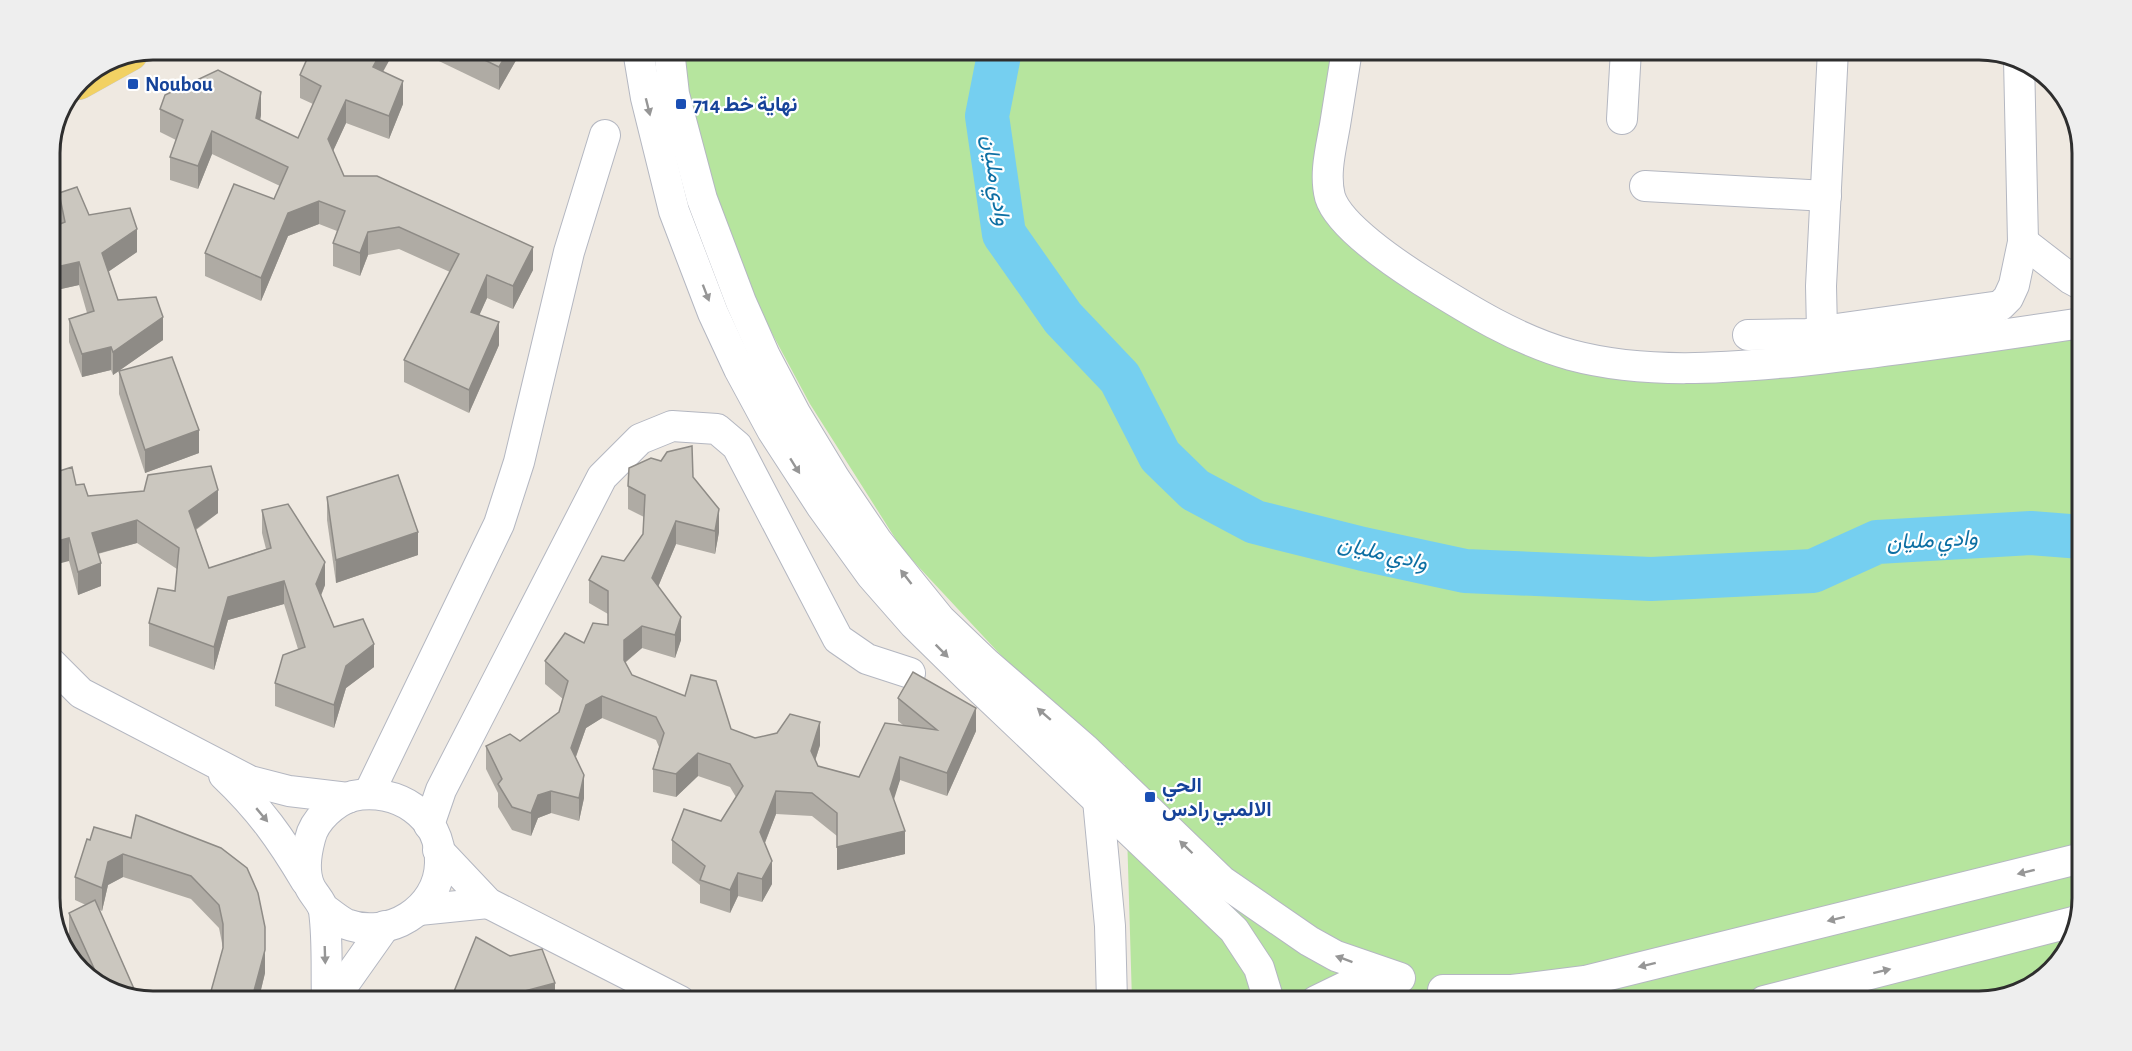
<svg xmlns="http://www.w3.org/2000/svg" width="2132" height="1051" font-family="'Alegreya Sans',Vazirmatn,sans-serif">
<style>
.green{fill:#b6e59e}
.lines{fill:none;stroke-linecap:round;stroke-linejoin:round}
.river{stroke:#75cff0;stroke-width:44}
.minor-casing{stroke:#b4b7c1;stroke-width:32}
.major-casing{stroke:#c9c9c9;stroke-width:34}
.minor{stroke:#fff;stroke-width:30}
.major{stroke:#f2d163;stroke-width:33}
.wall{fill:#afaba4}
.shaded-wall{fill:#8e8b86}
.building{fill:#cbc7bf;stroke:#8e8b86;stroke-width:1.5}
.oneway{fill:#969696}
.transit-dot{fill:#1a4fb4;stroke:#fff;stroke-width:2}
.labels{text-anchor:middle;stroke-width:4.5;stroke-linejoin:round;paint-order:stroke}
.transit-label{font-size:21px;font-weight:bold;fill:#164399;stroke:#fff;text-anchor:start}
.water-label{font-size:22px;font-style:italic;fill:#0d6fa3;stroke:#fff}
.rim{fill:none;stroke:#2e2e2e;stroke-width:3}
</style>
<rect width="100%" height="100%" fill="#efe9e1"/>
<polygon class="green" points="684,50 1341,50 1317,160 1357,246 1616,377 2082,333 2082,898 2072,943 2036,984 1979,1001 1132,1001 1125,765 1010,665 902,549 810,404 754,300 714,195 688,89"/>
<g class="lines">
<polyline class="river" points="1000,50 987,116 1004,234 1063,318 1120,378 1160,456 1195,490 1255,522 1363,549 1465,571 1651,579 1813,571 1877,542 2031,533 2082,537"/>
<g class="minor-casing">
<g id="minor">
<polyline points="638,50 646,98 674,211 713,313 739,369 772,430 822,507 871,575 914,624 967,676 1234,930 1259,968 1269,1001"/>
<polyline points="669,50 674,94 702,199 741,302 765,356 795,413 835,479 877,541 914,587 940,619 986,663 1085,749 1222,881 1309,941 1336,956 1400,978"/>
<path d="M1347,50C1343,75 1339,100 1335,125C1331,148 1324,174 1330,197C1339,226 1396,264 1421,280C1469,310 1517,340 1571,355C1646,375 1726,368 1801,361C1895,351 1989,337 2082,323"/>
<polyline points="1622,119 1626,50"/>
<polyline points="1645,186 1826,196"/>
<polyline points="2023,242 2071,279 2082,285"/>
<polyline points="1822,331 2000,306 2008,298 2014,285 2023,242 2019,59"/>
<polyline points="1748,335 1808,334 1822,331 1821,286 1833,50"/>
<polyline points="50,662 81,693 250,781 289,791 348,798"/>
<path d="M224,775C260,809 281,839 306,881"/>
<polyline points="369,793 499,524 519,462 569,252 605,135"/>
<polyline points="1098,800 1110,926 1112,1001"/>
<polyline points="429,825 441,790 602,477 640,439 672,426 717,429 737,446 838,639 867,659 910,673"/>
<polyline points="438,850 488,903 680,1001"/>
<path d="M323,908C330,913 338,920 346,924C388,940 439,910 440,863C442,815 396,787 353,796C335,801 314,820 310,839C306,854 303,872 310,887C314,895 322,902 324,911C328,940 326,972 327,1001"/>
<polyline points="419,910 488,903"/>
<polyline points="1443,990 1512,990 1585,981 2082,858"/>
<polyline points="332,1001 385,926"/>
<polyline points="1316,1001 1353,983 1391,979"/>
<polyline points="1764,1001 2077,921"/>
</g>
</g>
<g class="major-casing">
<polyline id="major" points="79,83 131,54"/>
</g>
<use href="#minor" class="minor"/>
<use href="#major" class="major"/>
</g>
<g class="wall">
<polygon points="416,50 522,50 499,90"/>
<polygon points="383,71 403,104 389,139 346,123 333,151 344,176 533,270 513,309 487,298 479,315 499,345 469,413 404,382 404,360 450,272 399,249 368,255 360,276 333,266 333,243 337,231 319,224 288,236 261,301 205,276 205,253 274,199 280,186 212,154 198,189 170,180 170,157 176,140 160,132 160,109 261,115 260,120 298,138 313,104 300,98 300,75"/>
<polygon points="59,193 89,215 137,252 108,272 118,300 163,340 113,375 111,370 82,377 69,342 69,319 87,313 79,285 52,291 50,285 50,228 61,223 59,216"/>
<polygon points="119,371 199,453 145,473 119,394"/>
<polygon points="50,474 76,485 88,496 218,513 196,530 209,568 266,549 262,533 262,510 325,585 321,596 334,627 374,667 346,688 334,728 275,706 275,683 298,649 284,604 228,620 214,670 149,646 149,623 175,591 177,569 137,543 98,554 101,586 78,595 69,561 52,508 50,497"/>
<polygon points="693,477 719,532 715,554 676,544 658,587 681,640 675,658 642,648 625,663 632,675 731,729 755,738 820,745 815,761 818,766 859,777 903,725 898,721 898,698 976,731 947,796 900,780 893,799 905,854 837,870 837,836 812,816 776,814 765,843 772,884 762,902 738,896 730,913 700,903 700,885 672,863 672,840 721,821 736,797 730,787 698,776 676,797 653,792 653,769 659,747 656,740 602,718 586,728 576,757 584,798 579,821 551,813 538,818 531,836 512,830 498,807 498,793 486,769 486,746 520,741 559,712 563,699 545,684 545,661 584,643 608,625 608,614 589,603 589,580 624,561 643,534 644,517 628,509 628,486"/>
<polygon points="327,497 418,555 336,583 327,520"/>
<polygon points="131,838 221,848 265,973 258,1002 208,1002 223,948 219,928 191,899 123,877 108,885 102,911 100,910 108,991 85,971 69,936 69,913 86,905 75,900 75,877 90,840"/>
<polygon points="453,994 555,1002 453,1002"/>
</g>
<g class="shaded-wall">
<polygon points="382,50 395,50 373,90 373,67"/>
<polygon points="509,50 522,50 499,90 499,67"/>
<polygon points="403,81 403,104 389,139 389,116"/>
<polygon points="261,92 261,115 256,141 256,118"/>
<polygon points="346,100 346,123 328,162 328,139"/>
<polygon points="212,131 212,154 198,189 198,166"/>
<polygon points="319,201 319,224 288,236 261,301 261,278 288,213"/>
<polygon points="137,229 137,252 102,276 102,253"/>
<polygon points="368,232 368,255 360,276 360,253"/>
<polygon points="533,247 533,270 513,309 513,286"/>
<polygon points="79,262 79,285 52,291 52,268"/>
<polygon points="487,275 487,298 471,334 471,312"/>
<polygon points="163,317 163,340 113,375 113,352"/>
<polygon points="499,322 499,345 469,413 469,390"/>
<polygon points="111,347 111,370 82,377 82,354"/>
<polygon points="199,430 199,453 145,473 145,450"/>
<polygon points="218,490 218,513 189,534 189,511"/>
<polygon points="719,509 719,532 715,554 715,531"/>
<polygon points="137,520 137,543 92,555 92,533"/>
<polygon points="676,521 676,544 652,601 652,578"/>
<polygon points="418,532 418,555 336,583 336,560"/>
<polygon points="69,538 69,561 50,566 50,543"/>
<polygon points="325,562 325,585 316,607 316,584"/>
<polygon points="101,563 101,586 78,595 78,572"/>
<polygon points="284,581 284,604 228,620 214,670 214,647 228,597"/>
<polygon points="681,617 681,640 675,658 675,635"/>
<polygon points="642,626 642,648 624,663 624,683 624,640"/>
<polygon points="374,644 374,667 346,688 334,728 334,705 346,666"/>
<polygon points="602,696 602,718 586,728 571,770 571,748 586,705"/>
<polygon points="976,708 976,731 947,796 947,773"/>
<polygon points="820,722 820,745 811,773 811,751"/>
<polygon points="698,753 698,776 676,797 676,774"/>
<polygon points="900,757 900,780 890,812 890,789"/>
<polygon points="584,775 584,798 579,821 579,798"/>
<polygon points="551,791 551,813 538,818 531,836 531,813 538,795"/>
<polygon points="776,791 776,814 760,855 760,832"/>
<polygon points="905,831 905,854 837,870 837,847"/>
<polygon points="123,854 123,877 108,885 102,911 102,888 108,862"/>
<polygon points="772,861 772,884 762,902 762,879"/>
<polygon points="738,873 738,896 730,913 730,890"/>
<polygon points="265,950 265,973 258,1002 251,1002"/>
<polygon points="555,983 555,1002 517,1002 517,993"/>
</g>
<g class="building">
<polygon points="311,50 340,50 349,53 350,50 382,50 373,67 403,81 389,116 346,100 328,139 344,176 377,176 533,247 513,286 487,275 471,312 499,322 469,390 404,360 459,254 399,227 368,232 360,253 333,243 345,211 319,201 288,213 261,278 205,253 234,184 274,199 288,167 212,131 198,166 170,157 183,120 160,109 165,95 218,70 261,92 256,118 298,138 321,86 300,75"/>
<polygon points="464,50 509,50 499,67"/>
<polygon points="77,187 89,215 130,208 137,229 102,253 118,300 156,297 163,317 113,352 111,347 82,354 69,319 94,311 79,262 52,268 50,262 50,228 65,222 59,193"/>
<polygon points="172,357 199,430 145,450 119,371"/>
<polygon points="692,446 693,477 719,509 715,531 676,521 652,578 681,617 675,635 642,626 624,640 624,660 632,675 685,696 691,675 716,681 731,729 755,738 777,733 790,714 820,722 811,751 818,766 859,777 885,723 937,730 898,698 913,672 976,708 947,773 900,757 890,789 905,831 837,847 837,813 812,793 776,791 760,832 772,861 762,879 738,873 730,890 700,880 705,866 672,840 684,809 721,821 743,786 730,764 698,753 676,774 653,769 664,733 656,717 602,696 586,705 571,748 584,775 579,798 551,791 538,795 531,813 512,807 498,784 502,779 486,746 510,734 520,741 559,712 568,681 545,661 565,633 584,643 593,623 608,625 608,591 589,580 602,556 624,561 643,534 645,495 628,486 629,468 651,458 661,461 667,452"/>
<polygon points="211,466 218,490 189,511 209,568 271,548 262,510 288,504 325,562 316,584 334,627 363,619 374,644 346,666 334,705 275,683 283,655 305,647 284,581 228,597 214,647 149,623 158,588 175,591 179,548 137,520 92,533 101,563 78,572 69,538 50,543 50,508 57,507 50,474 72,467 76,485 84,484 88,496 144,491 148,475"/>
<polygon points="398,475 418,532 336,560 327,497"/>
<polygon points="136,815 221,848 247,868 258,893 265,927 265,950 251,1002 208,1002 223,948 223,924 219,905 191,876 123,854 108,862 102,888 75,877 87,839 90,840 94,827 131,838"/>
<polygon points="95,900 138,998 108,991 102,986 69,913"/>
<polygon points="476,937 510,956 542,949 555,983 517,993 520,1002 466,1002 453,994"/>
</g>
<defs><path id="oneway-solid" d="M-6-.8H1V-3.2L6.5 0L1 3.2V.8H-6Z" transform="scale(1.5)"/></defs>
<g class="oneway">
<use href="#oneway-solid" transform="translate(648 107) rotate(76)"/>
<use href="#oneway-solid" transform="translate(706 293) rotate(69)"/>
<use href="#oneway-solid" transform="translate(795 466) rotate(58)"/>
<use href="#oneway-solid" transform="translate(906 577) rotate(-128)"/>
<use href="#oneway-solid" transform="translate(942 651) rotate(45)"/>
<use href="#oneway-solid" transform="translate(1044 714) rotate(-139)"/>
<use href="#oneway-solid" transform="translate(262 815) rotate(50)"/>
<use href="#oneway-solid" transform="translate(1186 847) rotate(-136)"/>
<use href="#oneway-solid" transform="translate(2026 872) rotate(166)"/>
<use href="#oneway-solid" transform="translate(1836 919) rotate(166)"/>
<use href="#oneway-solid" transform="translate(325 955) rotate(88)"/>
<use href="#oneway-solid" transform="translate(1344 959) rotate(-160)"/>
<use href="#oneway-solid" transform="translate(1647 965) rotate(166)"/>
<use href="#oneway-solid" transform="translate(1882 971) rotate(-14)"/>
</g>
<g class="transit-dot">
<rect x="127" y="78" width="12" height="12" rx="3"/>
<rect x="675" y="98" width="12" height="12" rx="3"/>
<rect x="1144" y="791" width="12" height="12" rx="3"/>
</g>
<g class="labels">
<g class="transit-label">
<text x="145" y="91">Noubou</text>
<text x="693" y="111">نهاية خط 714</text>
<text x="1162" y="792">الحي<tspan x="1162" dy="24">الالمبي رادس</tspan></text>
</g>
<g class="water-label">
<text transform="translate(997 180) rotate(81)" y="8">وادي مليان</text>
<text transform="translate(1932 539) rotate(-3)" y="8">وادي مليان</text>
<text transform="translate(1383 552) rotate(13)" y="8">وادي مليان</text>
</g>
</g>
<path d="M0 0H2132V1051H0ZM153 60H1979A93 93 0 0 1 2072 153V898A93 93 0 0 1 1979 991H153A93 93 0 0 1 60 898V153A93 93 0 0 1 153 60Z" fill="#eee" fill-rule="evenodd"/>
<path class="rim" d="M153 60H1979A93 93 0 0 1 2072 153V898A93 93 0 0 1 1979 991H153A93 93 0 0 1 60 898V153A93 93 0 0 1 153 60Z"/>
</svg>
